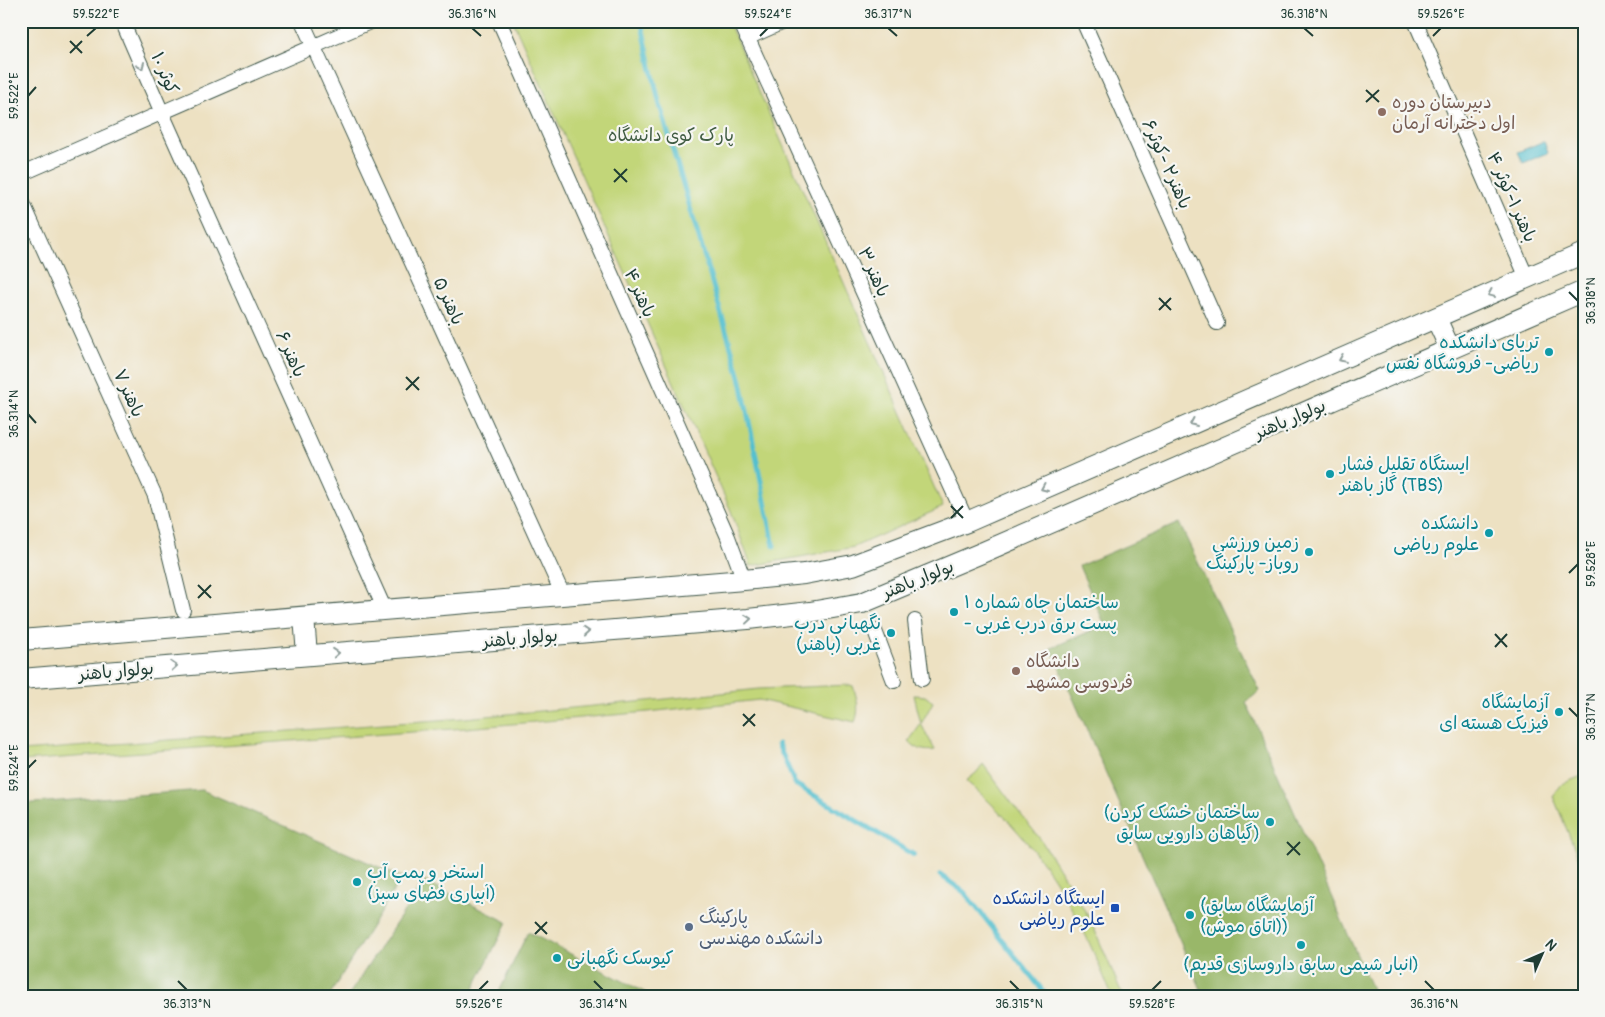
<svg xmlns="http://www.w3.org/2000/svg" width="1605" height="1017" font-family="Pangolin,'Playpen Sans Arabic',sans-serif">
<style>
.green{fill:#c2d679;stroke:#708a56}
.forest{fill:#99b769;stroke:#5c7a4e}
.water{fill:#53bfce;stroke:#397e81}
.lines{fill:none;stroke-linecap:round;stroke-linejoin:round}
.stream{stroke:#53bfce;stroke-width:5}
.street-casing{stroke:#3e5649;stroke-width:16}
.secondary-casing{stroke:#3e5649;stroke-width:22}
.street{stroke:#fff;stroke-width:14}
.secondary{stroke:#fff;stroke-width:20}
.oneway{stroke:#8f9e9a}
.ticks{fill:none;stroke:#1f3d34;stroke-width:2}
.education-dot{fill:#8d6e63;stroke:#f6f6f2;stroke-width:2}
.culture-dot{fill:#0f9aa8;stroke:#f6f6f2;stroke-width:2}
.transit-dot{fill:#1a4fb4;stroke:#f6f6f2;stroke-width:2}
.service-dot{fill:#5c6f8a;stroke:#f6f6f2;stroke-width:2}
.labels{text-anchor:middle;stroke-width:4.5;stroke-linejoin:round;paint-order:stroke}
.street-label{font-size:18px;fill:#1f3d34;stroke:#f6f6f2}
.education-label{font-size:18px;fill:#785e54;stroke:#f6f6f2;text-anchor:start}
.park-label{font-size:18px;fill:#405c42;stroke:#f6f6f2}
.culture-label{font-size:18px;fill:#0d838f;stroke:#f6f6f2;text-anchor:end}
.transit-label{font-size:18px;fill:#164399;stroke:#f6f6f2;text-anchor:end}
.service-label{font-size:18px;fill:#4e5e75;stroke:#f6f6f2;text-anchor:start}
.neatline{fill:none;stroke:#1f3d34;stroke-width:2}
.ticks-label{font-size:12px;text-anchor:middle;fill:#1f3d34}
</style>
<rect width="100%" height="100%" fill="#f6f6f2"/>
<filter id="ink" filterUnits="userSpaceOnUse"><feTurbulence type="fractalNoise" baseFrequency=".02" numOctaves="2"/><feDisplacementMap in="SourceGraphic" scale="10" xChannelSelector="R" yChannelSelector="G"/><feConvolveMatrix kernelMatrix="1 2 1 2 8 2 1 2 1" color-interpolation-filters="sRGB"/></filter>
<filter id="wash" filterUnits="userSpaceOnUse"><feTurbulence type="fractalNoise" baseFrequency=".0096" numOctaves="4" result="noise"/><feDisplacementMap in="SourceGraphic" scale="20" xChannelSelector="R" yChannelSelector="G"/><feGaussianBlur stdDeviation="1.12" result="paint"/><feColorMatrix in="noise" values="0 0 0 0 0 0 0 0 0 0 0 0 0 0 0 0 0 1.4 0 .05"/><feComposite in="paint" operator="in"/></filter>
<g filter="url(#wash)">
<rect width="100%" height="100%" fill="#ede1c2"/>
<g class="green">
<polygon points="513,21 728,21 943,507 854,547 751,566 731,511"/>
<path d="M850,685L853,686C857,698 860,710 855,722L759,700L648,712L466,728L21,761V751L465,718L647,701L759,689Z"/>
<path d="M914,695L925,696L933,702L921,724L935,750C924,752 916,749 909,741L921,724Z"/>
<path d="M983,764L1011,802L1041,840L1090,919L1123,996H1112C1100,968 1089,939 1074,913C1047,862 1010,818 966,781L976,773Z"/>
<polygon points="1584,775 1584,871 1553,796 1562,784"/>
</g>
<g class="forest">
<polygon points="1179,523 1260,691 1246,702 1375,996 1204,996 1051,648 1105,625 1079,566"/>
<polygon points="202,790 402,877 329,996 21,996 21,804"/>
<polygon points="424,881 507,922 470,996 348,996"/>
<polygon points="528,932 652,996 497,996"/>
</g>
<polygon class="water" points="1544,141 1548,153 1523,163 1518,152"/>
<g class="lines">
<g class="stream">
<polyline points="641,21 659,102 741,381 774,546"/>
<polyline points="778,744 795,784 914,855"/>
<polyline points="940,875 964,892 1047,996"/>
</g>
</g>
</g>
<g filter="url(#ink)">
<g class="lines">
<g class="street-casing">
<g id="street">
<polyline points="122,21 162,113 385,610"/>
<polyline points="302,21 563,595"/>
<polyline points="499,21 728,537 744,580"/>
<polyline points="740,21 967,522"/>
<polyline points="1083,21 1217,323"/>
<polyline points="1415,21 1527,278"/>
<polyline points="747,38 785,21"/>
<polyline points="21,174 372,21"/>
<polyline points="21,199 155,496 183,610"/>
<polyline points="915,621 922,679"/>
<polyline points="875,631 894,681"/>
</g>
</g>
<g class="secondary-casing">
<g id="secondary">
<polyline points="1436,318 1450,349"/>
<polyline points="304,617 307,655"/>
<polyline points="21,640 744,580 804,574 853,565 967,522 1584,253"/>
<polyline points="21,679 748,619 810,612 862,603 979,554 1584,291"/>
</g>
</g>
<use href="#street" class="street"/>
<use href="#secondary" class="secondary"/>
</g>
<defs><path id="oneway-chevron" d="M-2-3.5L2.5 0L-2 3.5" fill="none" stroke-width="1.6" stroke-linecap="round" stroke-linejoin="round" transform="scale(1.25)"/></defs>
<g class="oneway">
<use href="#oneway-chevron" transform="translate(141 66) rotate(67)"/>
<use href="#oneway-chevron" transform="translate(1491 294) rotate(156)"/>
<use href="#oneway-chevron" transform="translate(1342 359) rotate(157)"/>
<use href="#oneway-chevron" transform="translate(1193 423) rotate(156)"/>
<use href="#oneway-chevron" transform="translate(1044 488) rotate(156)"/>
<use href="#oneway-chevron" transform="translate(748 619) rotate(-6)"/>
<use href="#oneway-chevron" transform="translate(586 632) rotate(-5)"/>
<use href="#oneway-chevron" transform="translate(336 653) rotate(-5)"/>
<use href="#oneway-chevron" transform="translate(174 666) rotate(-5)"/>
</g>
</g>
<path class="ticks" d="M472,28L481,36M888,28L897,36M1304,28L1313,36M87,36L96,28M760,36L768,28M1433,36L1441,28M70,41L82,53M70,53L82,41M1366,90L1379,102M28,96L36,87M1366,102L1379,90M614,169L627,182M614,182L627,169M1569,292L1578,301M1159,298L1171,310M1159,310L1171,298M406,377L419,390M406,390L419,377M28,414L36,423M951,506L963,518M951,518L963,506M1569,573L1578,564M198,585L211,598M198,598L211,585M1495,634L1507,647M1495,647L1507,634M1569,708L1578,717M743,714L755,726M743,726L755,714M28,768L36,760M1287,842L1300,855M1287,855L1300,842M535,922L547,934M535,934L547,922M178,981L187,990M594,981L603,990M1010,981L1019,990M1425,981L1434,990M479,990L488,981M1152,990L1161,981"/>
<g class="education-dot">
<circle cx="1382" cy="112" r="5"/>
<circle cx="1016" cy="671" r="5"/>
</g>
<g class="culture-dot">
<circle cx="1549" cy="352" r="5"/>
<circle cx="1330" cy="474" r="5"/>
<circle cx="1489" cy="533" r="5"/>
<circle cx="1309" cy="552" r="5"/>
<circle cx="954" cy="612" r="5"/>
<circle cx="891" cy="633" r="5"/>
<circle cx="1559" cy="712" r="5"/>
<circle cx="1270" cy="822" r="5"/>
<circle cx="357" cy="882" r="5"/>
<circle cx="1190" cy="915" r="5"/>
<circle cx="1301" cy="945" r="5"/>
<circle cx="557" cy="958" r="5"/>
</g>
<rect class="transit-dot" x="1110" y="903" width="10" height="10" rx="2.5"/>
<circle class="service-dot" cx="689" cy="927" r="5"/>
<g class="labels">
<g class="street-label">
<text transform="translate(165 73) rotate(67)" y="6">کوثر ۱۰</text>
<text transform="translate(1167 164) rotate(66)" y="6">باهنر۲ -کوثر۶</text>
<text transform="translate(1512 197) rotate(66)" y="6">باهنر ۱-کوثر ۴</text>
<text transform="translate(874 272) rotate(66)" y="6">باهنر ۳</text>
<text transform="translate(640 293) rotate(66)" y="6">باهنر ۴</text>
<text transform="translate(449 301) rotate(66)" y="6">باهنر ۵</text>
<text transform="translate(291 354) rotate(66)" y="6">باهنر ۶</text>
<text transform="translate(129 393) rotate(66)" y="6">باهنر ۷</text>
<text transform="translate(1290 419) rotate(-23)" y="6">بولوار باهنر</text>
<text transform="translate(918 579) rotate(-22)" y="6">بولوار باهنر</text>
<text transform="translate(520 638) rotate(-5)" y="6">بولوار باهنر</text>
<text transform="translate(116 671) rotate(-5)" y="6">بولوار باهنر</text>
</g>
<g class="education-label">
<text x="1392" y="108">دبیرستان دوره<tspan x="1392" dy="21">اول دخترانه آرمان</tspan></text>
<text x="1026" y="667">دانشگاه<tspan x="1026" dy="21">فردوسی مشهد</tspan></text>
</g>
<g class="park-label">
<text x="671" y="141">پارک کوی دانشگاه</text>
</g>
<g class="culture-label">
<text x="1539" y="348">تریای دانشکده<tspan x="1539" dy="21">ریاضی- فروشگاه نفس</tspan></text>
<text x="1340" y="470" text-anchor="start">ایستگاه تقلیل فشار<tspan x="1340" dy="21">گاز باهنر (TBS)</tspan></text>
<text x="1479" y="529">دانشکده<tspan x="1479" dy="21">علوم ریاضی</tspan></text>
<text x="1299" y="548">زمین ورزشی<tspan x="1299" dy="21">روباز- پارکینگ</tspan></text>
<text x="964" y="608" text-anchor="start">ساختمان چاه شماره ۱<tspan x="964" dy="21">- پست برق درب غربی</tspan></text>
<text x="881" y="629">نگهبانی درب<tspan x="881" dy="21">غربی (باهنر)</tspan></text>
<text x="1549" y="708">آزمایشگاه<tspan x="1549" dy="21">فیزیک هسته ای</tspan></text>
<text x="1260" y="818">(ساختمان خشک کردن<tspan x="1260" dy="21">گیاهان دارویی سابق)</tspan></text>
<text x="367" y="878" text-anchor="start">استخر و پمپ آب<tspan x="367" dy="21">(آبیاری فضای سبز)</tspan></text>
<text x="1200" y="911" text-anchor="start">(آزمایشگاه سابق<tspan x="1200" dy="21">(اتاق موش))</tspan></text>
<text x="567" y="964" text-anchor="start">کیوسک نگهبانی</text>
<text x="1301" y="970" text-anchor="middle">(انبار شیمی سابق داروسازی قدیم)</text>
</g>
<g class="transit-label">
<text x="1105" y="904">ایستگاه دانشکده<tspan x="1105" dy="21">علوم ریاضی</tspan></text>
</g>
<g class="service-label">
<text x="699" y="923">پارکینگ<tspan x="699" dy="21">دانشکده مهندسی</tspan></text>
</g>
</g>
<rect width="1605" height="1017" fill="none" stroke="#f6f6f2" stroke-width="55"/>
<g transform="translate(1542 954) rotate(45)" stroke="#f6f6f2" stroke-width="4" paint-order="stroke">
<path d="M0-4L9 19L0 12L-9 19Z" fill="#1f3d34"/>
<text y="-8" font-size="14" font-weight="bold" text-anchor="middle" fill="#1f3d34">N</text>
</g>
<rect x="28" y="28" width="1550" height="962" class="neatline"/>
<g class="ticks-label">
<text x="96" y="18">59.522°E</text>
<text x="472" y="18">36.316°N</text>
<text x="768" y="18">59.524°E</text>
<text x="888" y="18">36.317°N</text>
<text x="1304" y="18">36.318°N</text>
<text x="1441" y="18">59.526°E</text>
<text transform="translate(14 96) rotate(-90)" y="4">59.522°E</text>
<text transform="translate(1591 301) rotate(-90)" y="4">36.318°N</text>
<text transform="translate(14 414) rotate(-90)" y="4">36.314°N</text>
<text transform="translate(1591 564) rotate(-90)" y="4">59.528°E</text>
<text transform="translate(1591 717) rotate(-90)" y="4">36.317°N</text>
<text transform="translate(14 768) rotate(-90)" y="4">59.524°E</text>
<text x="187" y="1008">36.313°N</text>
<text x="479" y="1008">59.526°E</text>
<text x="603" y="1008">36.314°N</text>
<text x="1019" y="1008">36.315°N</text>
<text x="1152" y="1008">59.528°E</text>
<text x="1434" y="1008">36.316°N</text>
</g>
</svg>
